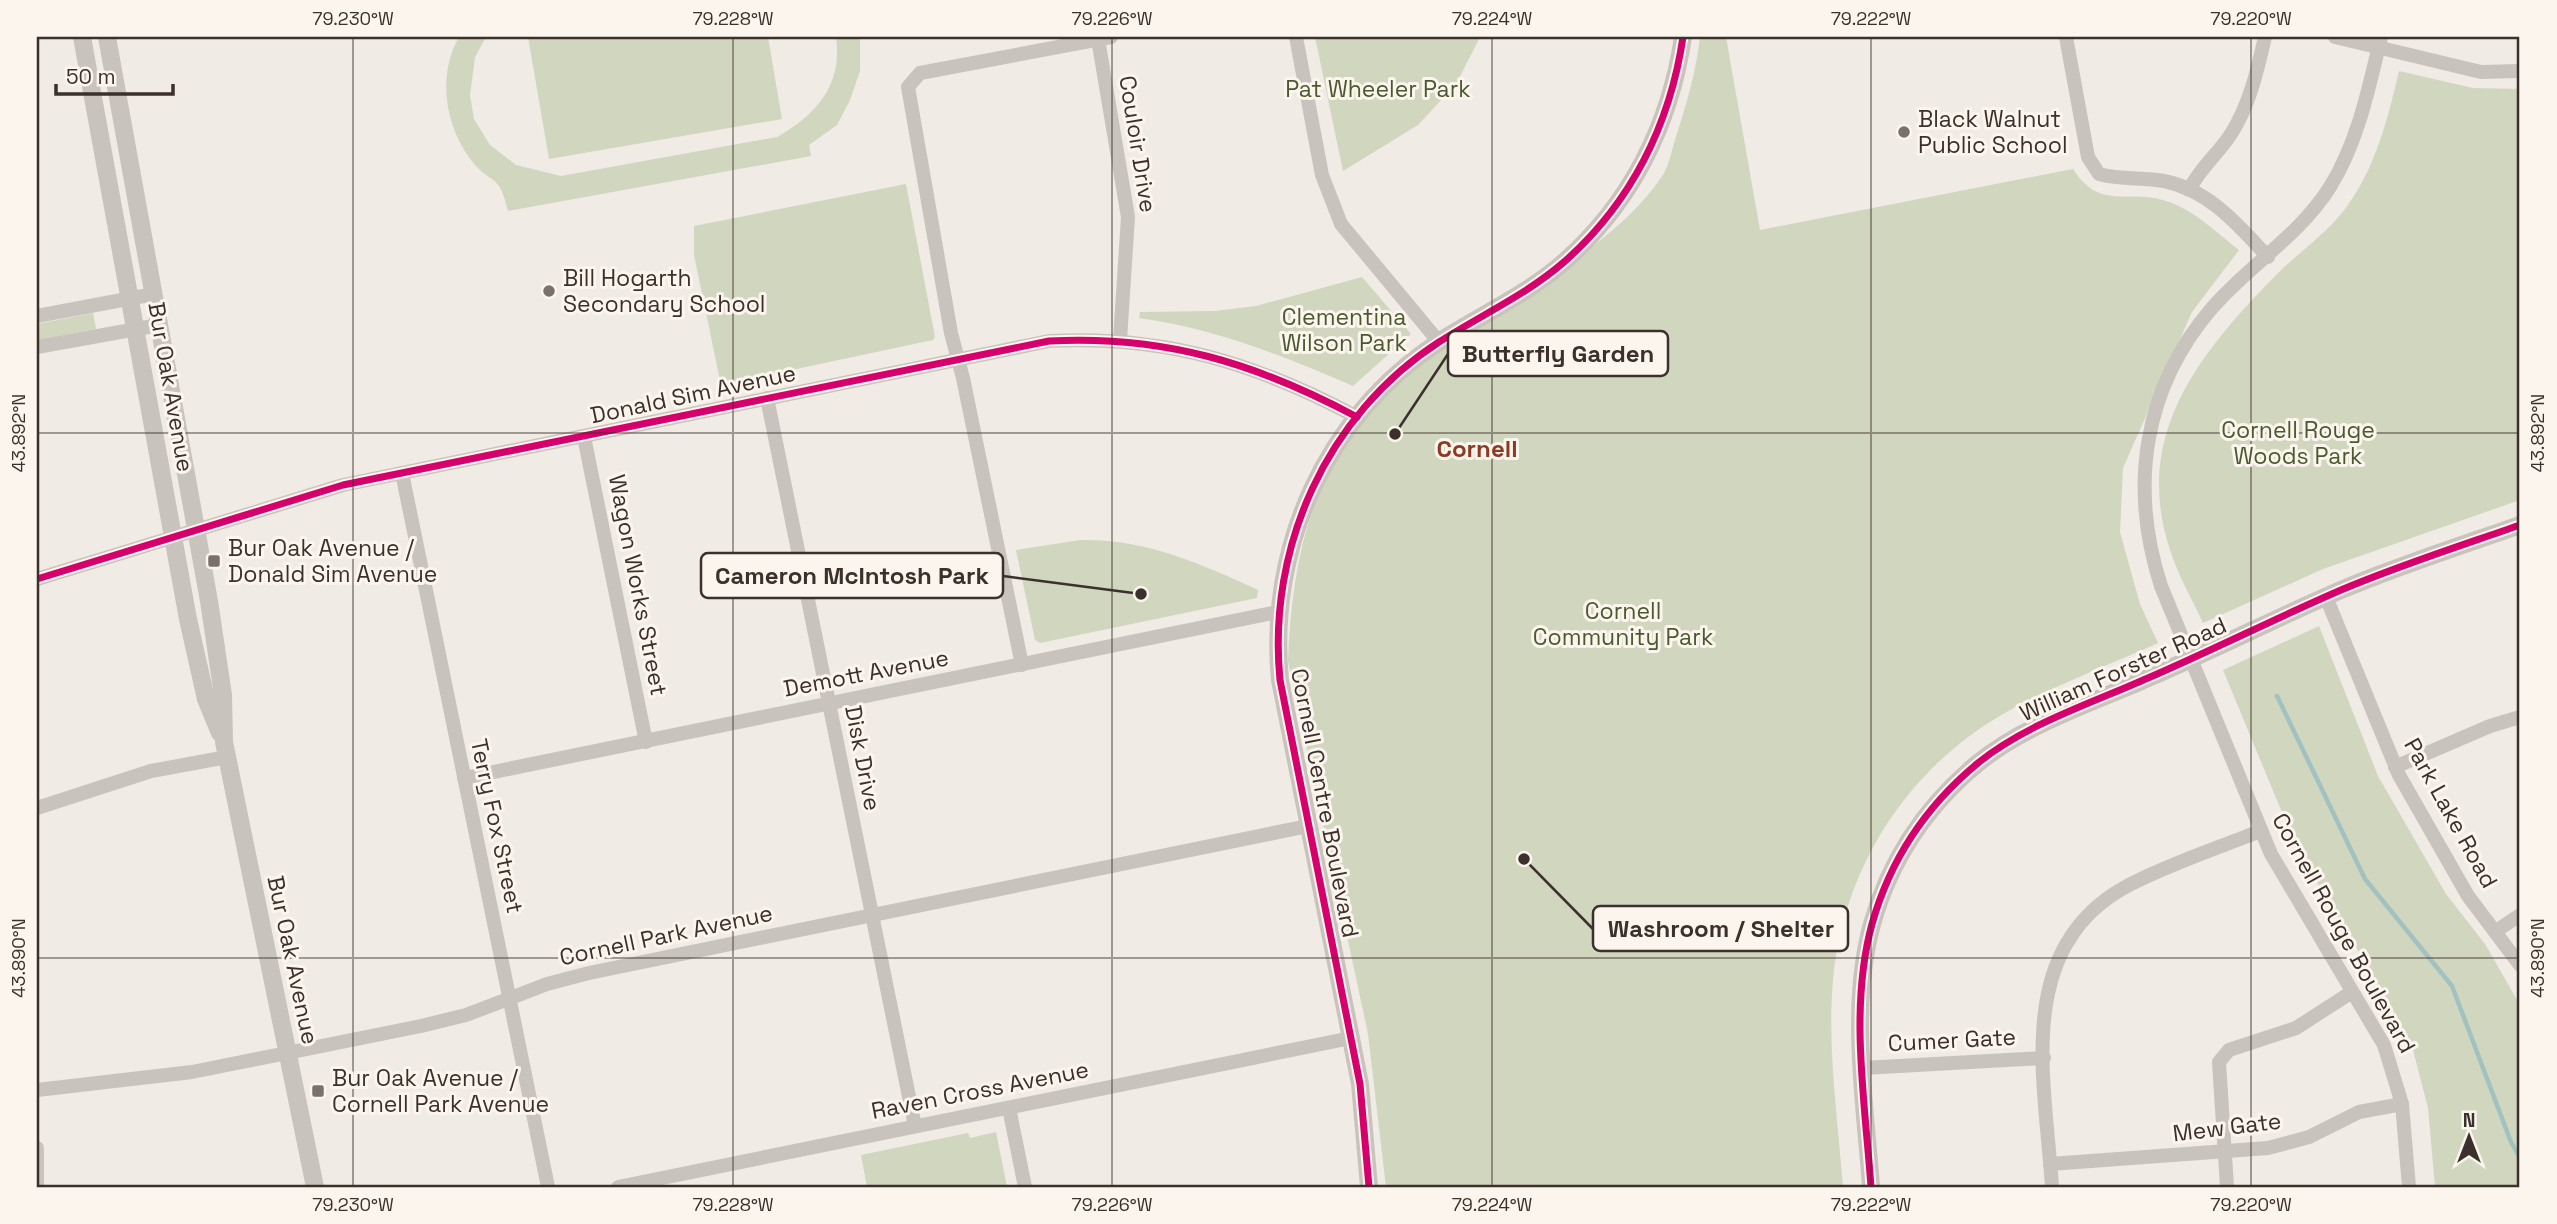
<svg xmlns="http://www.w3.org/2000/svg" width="2557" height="1224" font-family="'Space Grotesk',sans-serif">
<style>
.green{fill:#d1d6bf}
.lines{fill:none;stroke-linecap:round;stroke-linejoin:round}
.stream{stroke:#a1c2c1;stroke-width:4.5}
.minor{stroke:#c9c3be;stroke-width:14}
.tertiary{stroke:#c9c3be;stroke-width:18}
.cycleway-casing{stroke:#fbf5ee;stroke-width:11}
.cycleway{stroke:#d6006c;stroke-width:7}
.ticks{fill:none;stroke:#3b302b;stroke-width:2;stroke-opacity:0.45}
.poi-dot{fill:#7a716c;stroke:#fbf5ee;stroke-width:2.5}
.labels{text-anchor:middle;stroke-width:6;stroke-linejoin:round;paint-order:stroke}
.park-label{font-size:23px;fill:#4a5a2e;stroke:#fbf5ee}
.poi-label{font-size:23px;fill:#3b302b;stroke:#fbf5ee;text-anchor:start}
.street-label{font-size:23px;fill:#3b302b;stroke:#fbf5ee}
.neighbourhood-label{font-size:24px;font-weight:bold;fill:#8c3b22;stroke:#fbf5ee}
.leader{fill:none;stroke:#3b302b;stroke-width:2.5}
.callout-dot{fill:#3b302b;stroke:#fbf5ee;stroke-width:2.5}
.callout{fill:#fbf5ee;stroke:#3b302b;stroke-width:2.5}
.callout-label{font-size:24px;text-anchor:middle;font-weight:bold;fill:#3b302b}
.neatline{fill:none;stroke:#3b302b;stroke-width:2.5}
.ticks-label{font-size:18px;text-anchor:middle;fill:#3b302b}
</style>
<rect width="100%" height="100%" fill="#f0ebe5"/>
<g class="green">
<path d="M459,37H486L475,57L470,95L474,119L490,145L516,165L561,176L777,137C816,115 843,85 836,37H860V71L850,100L837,125L809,145L811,156L508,211C499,171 491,186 471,160C445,126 437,75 459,37Z"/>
<polygon points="528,37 768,37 782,119 549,159"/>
<polygon points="1315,37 1480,37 1456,84 1418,125 1343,171"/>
<path d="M1700,37H1726L1760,230L2073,169C2101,212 2128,188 2166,201C2193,209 2217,233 2239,250L2192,312L2123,468L2120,532L2140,604L2158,643C2107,666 2052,686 2003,714C1906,770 1843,869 1833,980C1827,1048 1838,1120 1843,1187H1386L1368,1034L1288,661C1292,559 1312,459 1393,387C1437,346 1491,317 1541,283C1586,252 1632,221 1663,175C1669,165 1672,150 1675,140C1686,105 1696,73 1700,37Z"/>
<path d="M2399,71L2473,88L2520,89V500L2323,569L2203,623C2192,599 2178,575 2170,550C2132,434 2200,353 2276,275C2298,253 2326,234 2345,209C2375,170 2388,118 2399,71Z"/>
<polygon points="906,184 935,337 933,340 721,385 694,255 694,226"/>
<path d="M1362,277L1411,334L1353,386C1282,355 1216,329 1139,318L1140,312L1215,311L1256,306Z"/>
<polygon points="93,313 96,329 37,340 37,324"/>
<path d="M1080,540C1146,539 1199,563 1258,590L1257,598L1040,643L1035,640L1016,550Z"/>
<polygon points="2319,626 2378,776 2446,894 2485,944 2520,1005 2520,1187 2435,1187 2428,1108 2413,1050 2390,1004 2298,851 2223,670"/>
<polygon points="996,1132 1007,1187 867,1187 861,1155 968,1133 970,1138"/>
</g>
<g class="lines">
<polyline class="stream" points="2277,696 2365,879 2452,986 2511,1142 2520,1158"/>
<g class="minor">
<polyline points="1296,37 1322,175 1341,224 1439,342"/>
<path d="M2066,37L2088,157L2099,174C2121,180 2142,177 2164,181C2209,190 2238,225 2268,257"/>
<polyline points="2335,37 2481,72 2520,71"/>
<path d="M2381,37C2369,87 2358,142 2330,187C2299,236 2249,265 2212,308C2143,388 2129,487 2161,586L2271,854L2384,1045L2402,1104L2409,1187"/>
<polyline points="1098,39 1128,217 1120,340"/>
<path d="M2189,190C2200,168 2218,154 2231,134C2250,104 2257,71 2265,37"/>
<polyline points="37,316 154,294"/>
<polyline points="37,347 159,325"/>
<polyline points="767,398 915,1126"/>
<polyline points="584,437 646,742"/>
<polyline points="402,473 548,1187"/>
<path d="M37,579L343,485L1049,341C1164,335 1256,363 1357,417"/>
<polyline points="2326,597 2399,775 2468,896 2520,965"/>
<polyline points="1022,665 963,378 951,333 908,87 920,73 1111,37"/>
<polyline points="2395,767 2490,726 2520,717"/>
<polyline points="464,778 1277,612"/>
<polyline points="37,808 151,771 227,757"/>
<polyline points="2496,931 2520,915"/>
<polyline points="1863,1068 2044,1058"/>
<polyline points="37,1090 192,1072 421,1026 466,1015 547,984 589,973 1308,826"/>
<polyline points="1009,1108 1025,1187"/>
<polyline points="37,1148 37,1185"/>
<polyline points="2050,1164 2268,1148 2309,1137 2359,1112 2402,1104"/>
<polyline points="618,1187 1351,1038"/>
<path d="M2052,1187C2045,1078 2012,945 2131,884C2172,863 2218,848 2260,831"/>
<polyline points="2227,1187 2219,1062 2229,1050 2296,1028 2352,992"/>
</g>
<g class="tertiary">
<polyline points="82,37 188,619 206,699 220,733"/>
<polyline points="107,37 209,601 223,695 224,742 315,1187"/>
<path d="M1369,1187L1360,1084L1280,680C1267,548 1326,415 1439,342C1481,315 1526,295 1564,262C1631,203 1670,125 1683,37"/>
<path d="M1871,1187C1865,1101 1849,1008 1872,924C1890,860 1927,805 1978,763C2026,724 2092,703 2148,678C2213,650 2276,618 2341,590C2400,565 2460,546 2520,525"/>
</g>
<g class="cycleway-casing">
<g id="cycleway">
<path d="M37,579L343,485L1049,341C1164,335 1256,363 1357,417"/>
<path d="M1369,1187L1360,1084L1280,680C1267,548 1326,415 1439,342C1481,315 1526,295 1564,262C1631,203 1670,125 1683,37"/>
<path d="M1871,1187C1865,1101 1849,1008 1872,924C1890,860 1927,805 1978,763C2026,724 2092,703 2148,678C2213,650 2276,618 2341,590C2400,565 2460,546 2520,525"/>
</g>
</g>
<use href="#cycleway" class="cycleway"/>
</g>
<path class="ticks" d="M353,37V1187M733,37V1187M1112,37V1187M1492,37V1187M1871,37V1187M2251,37V1187M37,433H2520M37,958H2520"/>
<g class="poi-dot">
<circle cx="1904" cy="132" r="7"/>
<circle cx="549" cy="291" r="7"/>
<rect x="207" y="554" width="14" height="14" rx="3.5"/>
<rect x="311" y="1084" width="14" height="14" rx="3.5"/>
</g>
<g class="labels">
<g class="park-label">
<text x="1378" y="97">Pat Wheeler Park</text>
<text x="1344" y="325">Clementina<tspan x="1344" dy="26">Wilson Park</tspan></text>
<text x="2298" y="438">Cornell Rouge<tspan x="2298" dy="26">Woods Park</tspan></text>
<text x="1623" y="619">Cornell<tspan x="1623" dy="26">Community Park</tspan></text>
</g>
<g class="poi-label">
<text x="1918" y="127">Black Walnut<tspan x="1918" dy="26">Public School</tspan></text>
<text x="563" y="286">Bill Hogarth<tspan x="563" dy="26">Secondary School</tspan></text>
<text x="228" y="556">Bur Oak Avenue /<tspan x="228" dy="26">Donald Sim Avenue</tspan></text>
<text x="332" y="1086">Bur Oak Avenue /<tspan x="332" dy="26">Cornell Park Avenue</tspan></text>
</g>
<g class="street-label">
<text transform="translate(1138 144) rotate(81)" y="8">Couloir Drive</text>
<text transform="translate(171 387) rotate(80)" y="8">Bur Oak Avenue</text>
<text transform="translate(693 394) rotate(-12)" y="8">Donald Sim Avenue</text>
<text transform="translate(638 585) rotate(79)" y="8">Wagon Works Street</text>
<text transform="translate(2123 669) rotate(-24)" y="8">William Forster Road</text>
<text transform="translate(866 673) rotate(-11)" y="8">Demott Avenue</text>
<text transform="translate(863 758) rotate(79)" y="8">Disk Drive</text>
<text transform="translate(1325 803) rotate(79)" y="8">Cornell Centre Boulevard</text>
<text transform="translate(2451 813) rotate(61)" y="8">Park Lake Road</text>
<text transform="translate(497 826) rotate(78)" y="8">Terry Fox Street</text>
<text transform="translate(2344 933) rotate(61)" y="8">Cornell Rouge Boulevard</text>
<text transform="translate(666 935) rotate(-12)" y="8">Cornell Park Avenue</text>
<text transform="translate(293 960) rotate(78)" y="8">Bur Oak Avenue</text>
<text transform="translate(1952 1040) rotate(-3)" y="8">Cumer Gate</text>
<text transform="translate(980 1090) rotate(-11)" y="8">Raven Cross Avenue</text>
<text transform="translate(2227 1127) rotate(-7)" y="8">Mew Gate</text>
</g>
<g class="neighbourhood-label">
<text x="1477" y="457">Cornell</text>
</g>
</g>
<path class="leader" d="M1395 434L1448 354M1141 594L1003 576M1524 859L1593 929"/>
<g class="callout-dot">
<circle cx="1395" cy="434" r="7"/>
<circle cx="1141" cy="594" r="7"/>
<circle cx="1524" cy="859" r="7"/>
</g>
<g class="callout">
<rect x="1448" y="331" width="220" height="45" rx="7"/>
<rect x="701" y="553" width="302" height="45" rx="7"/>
<rect x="1593" y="906" width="255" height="45" rx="7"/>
</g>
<g class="callout-label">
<text x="1558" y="362">Butterfly Garden</text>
<text x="852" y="584">Cameron McIntosh Park</text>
<text x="1721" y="937">Washroom / Shelter</text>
</g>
<rect width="2557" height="1224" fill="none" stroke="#fbf5ee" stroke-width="77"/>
<g transform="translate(2469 1137)" stroke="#fbf5ee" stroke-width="5" paint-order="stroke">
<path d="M0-5L12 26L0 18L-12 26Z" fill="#3b302b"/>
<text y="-10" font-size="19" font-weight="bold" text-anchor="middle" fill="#3b302b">N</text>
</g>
<path d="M56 84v10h117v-10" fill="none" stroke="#3b302b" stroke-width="3.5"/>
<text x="66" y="84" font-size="21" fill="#3b302b" stroke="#fbf5ee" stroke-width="5" paint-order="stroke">50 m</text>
<rect x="38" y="38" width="2480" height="1148" class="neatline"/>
<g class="ticks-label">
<text x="353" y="25">79.230°W</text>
<text x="733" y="25">79.228°W</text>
<text x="1112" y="25">79.226°W</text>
<text x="1492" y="25">79.224°W</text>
<text x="1871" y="25">79.222°W</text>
<text x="2251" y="25">79.220°W</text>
<text transform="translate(19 433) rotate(-90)" y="6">43.892°N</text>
<text transform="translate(2538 433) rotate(-90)" y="6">43.892°N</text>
<text transform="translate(19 958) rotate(-90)" y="6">43.890°N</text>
<text transform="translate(2538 958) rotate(-90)" y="6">43.890°N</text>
<text x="353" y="1211">79.230°W</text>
<text x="733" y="1211">79.228°W</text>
<text x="1112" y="1211">79.226°W</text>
<text x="1492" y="1211">79.224°W</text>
<text x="1871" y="1211">79.222°W</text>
<text x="2251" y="1211">79.220°W</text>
</g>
</svg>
